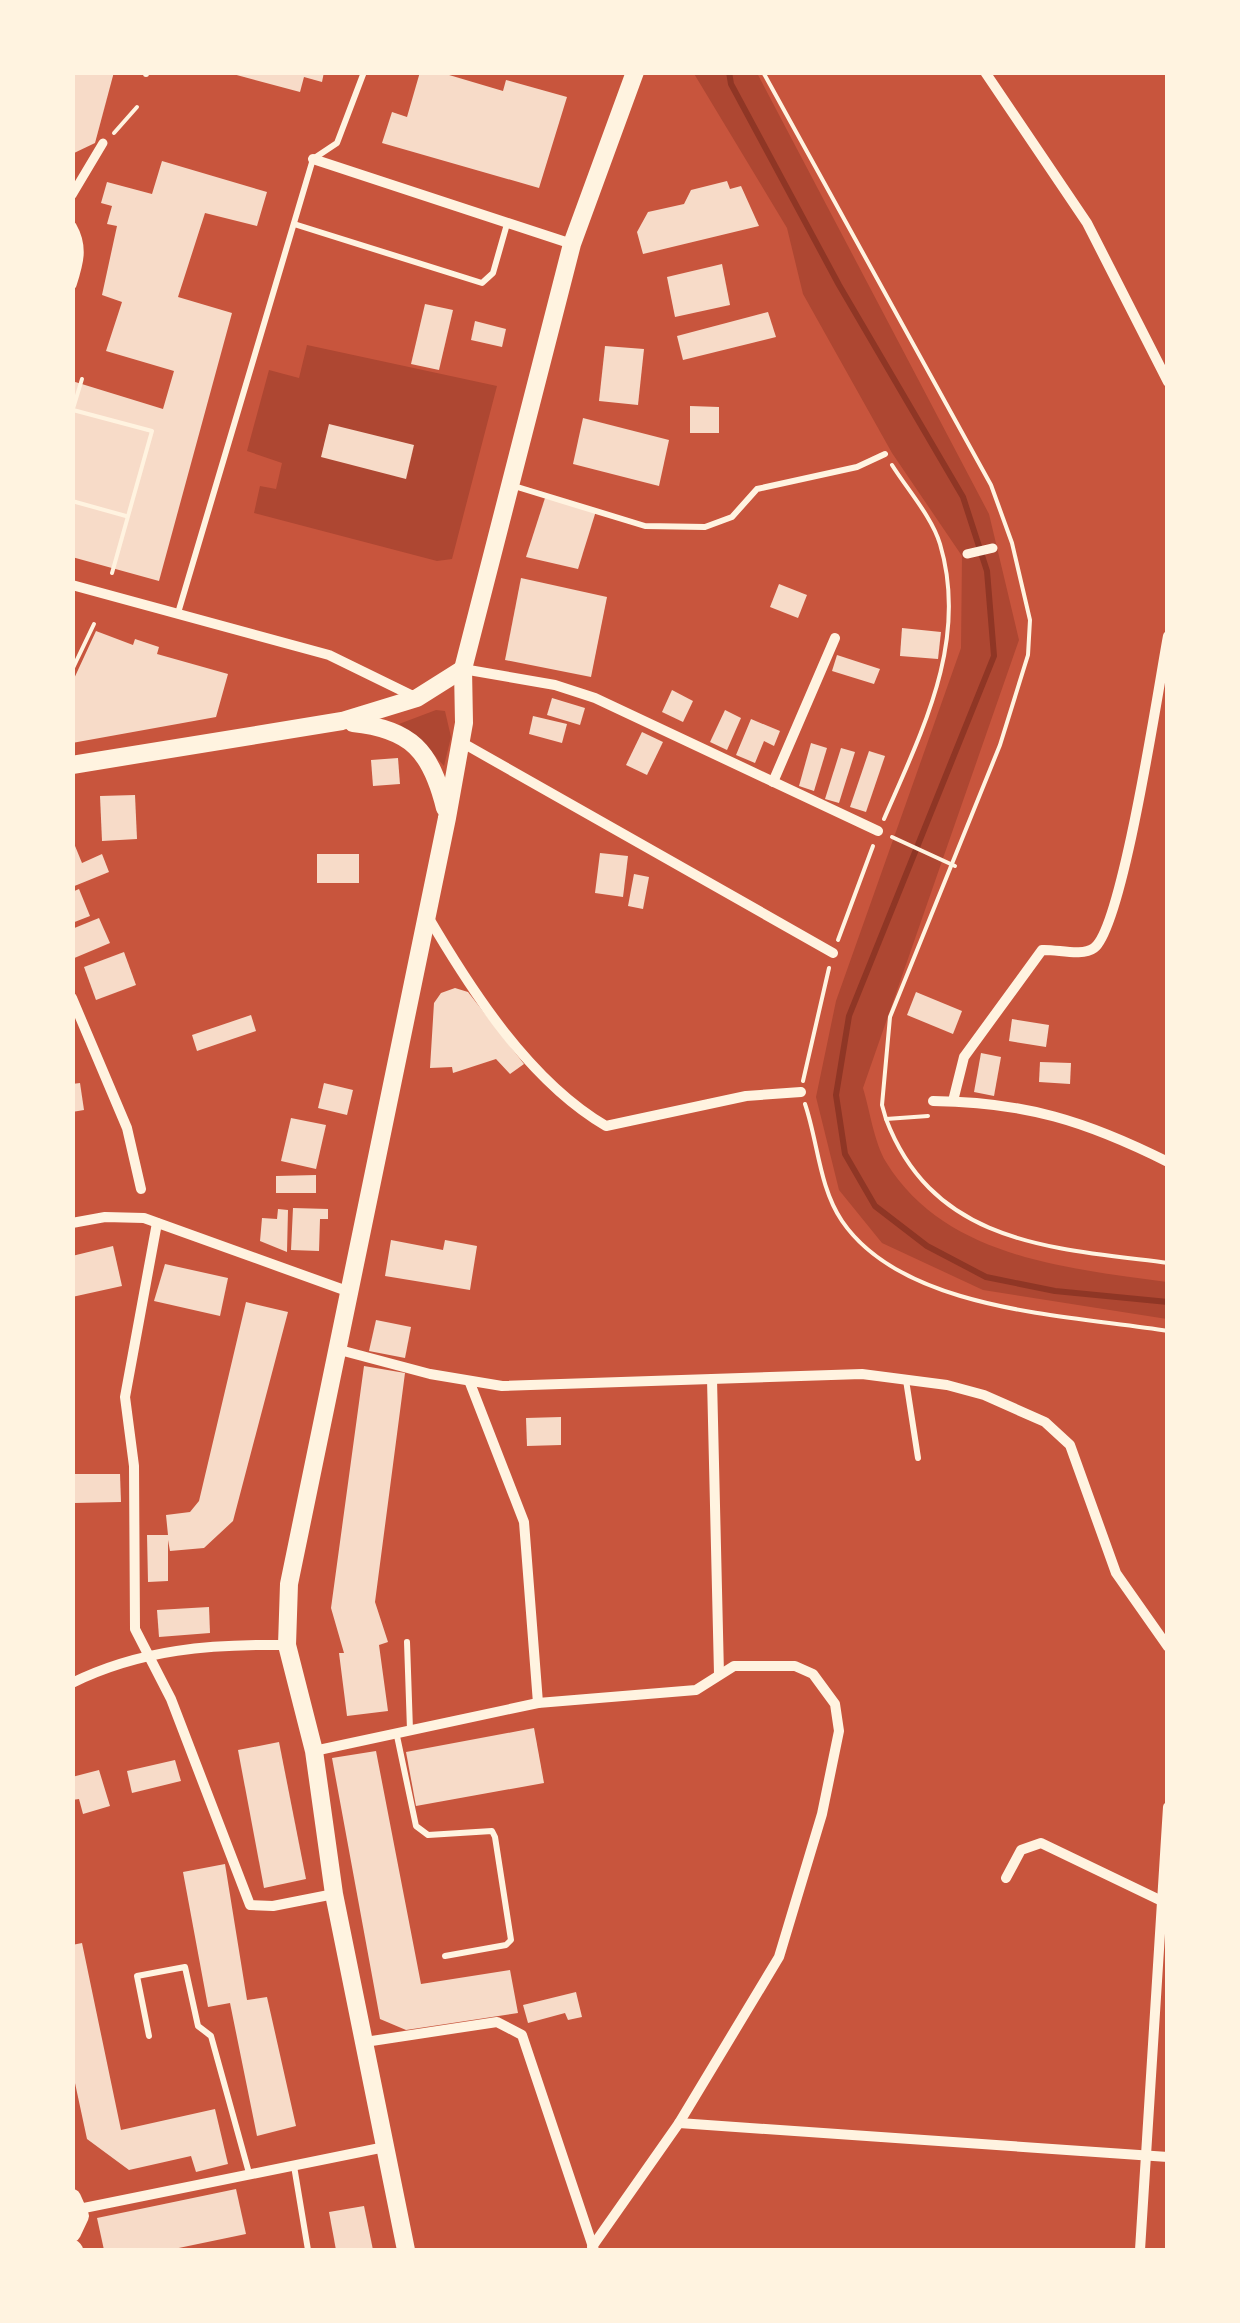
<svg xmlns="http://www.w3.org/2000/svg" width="1240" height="2323" font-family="'Sofia Sans Condensed',sans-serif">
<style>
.green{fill:#ae4732}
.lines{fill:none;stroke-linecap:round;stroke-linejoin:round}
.stream{stroke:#8f3625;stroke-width:6}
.building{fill:#f7dbc8}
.path{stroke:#fff3e0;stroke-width:4}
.service{stroke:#fff3e0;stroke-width:6}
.pedestrian{stroke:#fff3e0;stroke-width:9}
.minor{stroke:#fff3e0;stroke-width:10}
.secondary{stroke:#fff3e0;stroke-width:18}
</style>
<rect width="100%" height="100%" fill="#c8553d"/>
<g class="green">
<path d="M693,72L757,73L989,514L1019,640L863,1088C870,1111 874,1142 886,1162C945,1258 1067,1268 1167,1282V1319L983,1290L882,1243L839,1190L816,1097L836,1001L961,648L962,556L892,453L803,294L787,228Z"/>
<polygon points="307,345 497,386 452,559 437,561 254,513 260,486 276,489 282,463 247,451 269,370 299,378"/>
<polygon points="436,710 445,711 451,737 444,766 419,738 399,724"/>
</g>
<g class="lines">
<polyline class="stream" points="729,72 731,84 839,285 963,497 987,571 994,656 849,1016 836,1095 845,1154 875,1206 927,1246 986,1277 1055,1291 1168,1302"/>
</g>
<g class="building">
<polygon points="72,72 114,72 95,143 72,154"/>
<polygon points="324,72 322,82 304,77 300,92 233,74"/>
<polygon points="420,72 439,72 503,91 506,80 567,97 539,188 382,143 392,112 407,117"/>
<polygon points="162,161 267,192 257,226 205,213 178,297 232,313 159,581 72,557 72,381 163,409 174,371 106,351 122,302 102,295 117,226 107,224 112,206 101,203 107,182 152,194"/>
<polygon points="727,181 730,189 741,186 759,226 643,254 637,232 648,212 684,204 691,190"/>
<polygon points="722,264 730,305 675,317 667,277"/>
<polygon points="425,304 453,310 439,370 411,364"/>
<polygon points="768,312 776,337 683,360 677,336"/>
<polygon points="475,321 506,329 502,347 471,340"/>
<polygon points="605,346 644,349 638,405 599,401"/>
<polygon points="690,406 719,407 719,433 690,433"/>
<polygon points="583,418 669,440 659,486 573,464"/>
<polygon points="329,424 414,445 406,479 321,457"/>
<polygon points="545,498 596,511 578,569 526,557"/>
<polygon points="521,578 607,597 591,677 505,660"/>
<polygon points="779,584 807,595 798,618 770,607"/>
<polygon points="902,628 941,632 938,659 900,656"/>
<polygon points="96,631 133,645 135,639 159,647 157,654 228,674 216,717 72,743 72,683"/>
<polygon points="837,655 880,669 874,684 832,671"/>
<polygon points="672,690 693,701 683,722 662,712"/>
<polygon points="552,698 585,708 580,725 547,715"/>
<polygon points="725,710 741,718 727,750 710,742"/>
<polygon points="533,716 567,724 562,743 529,734"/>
<polygon points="751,719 780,731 774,746 764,741 755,763 736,755"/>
<polygon points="642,732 663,742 647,775 626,765"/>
<polygon points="811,743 827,748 814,791 799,786"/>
<polygon points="841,748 855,752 839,803 825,799"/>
<polygon points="869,751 885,756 866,812 850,807"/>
<polygon points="398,758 400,784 373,786 371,760"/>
<polygon points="135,795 137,839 102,841 100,796"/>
<polygon points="73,841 82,863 102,854 109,872 72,887"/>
<polygon points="600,853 628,856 623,897 595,893"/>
<rect x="317" y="854" width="42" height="29"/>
<polygon points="634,874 649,877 643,909 628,906"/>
<polygon points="79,889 90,916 72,923 72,892"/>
<polygon points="99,918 110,943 72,959 72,929"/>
<polygon points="124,952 136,985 96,1000 84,967"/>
<polygon points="455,988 468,992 524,1064 510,1074 496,1059 453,1073 452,1067 430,1068 434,1003 441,993"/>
<polygon points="916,992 962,1011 953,1034 907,1015"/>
<polygon points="251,1015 256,1031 197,1051 192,1035"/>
<polygon points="1012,1019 1049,1025 1046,1047 1009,1041"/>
<polygon points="981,1053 1001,1057 994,1096 974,1092"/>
<polygon points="1040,1062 1071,1063 1070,1084 1039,1082"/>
<polygon points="80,1083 84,1110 72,1112 72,1084"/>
<polygon points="324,1083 353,1090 347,1115 318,1108"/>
<polygon points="291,1118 326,1125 316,1169 281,1161"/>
<polygon points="316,1175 316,1193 276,1193 276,1176"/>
<polygon points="293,1208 328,1209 328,1219 320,1219 319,1251 291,1250"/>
<polygon points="278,1209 288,1210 287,1252 260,1241 262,1218 277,1219"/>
<polygon points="391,1240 443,1250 445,1240 477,1246 470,1290 385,1276"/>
<polygon points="113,1246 122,1286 72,1297 72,1256"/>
<polygon points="165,1264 228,1278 220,1316 154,1301"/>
<polygon points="246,1302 288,1312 233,1521 204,1548 170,1551 168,1540 168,1581 148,1582 147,1535 168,1535 166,1515 190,1512 199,1501"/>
<polygon points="376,1320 411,1327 405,1358 369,1351"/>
<polygon points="364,1366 405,1373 375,1602 388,1642 379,1645 388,1711 347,1716 339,1653 344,1653 331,1608"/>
<polygon points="561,1417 561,1445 527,1446 526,1418"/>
<polygon points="73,1474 120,1474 121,1502 74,1503"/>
<polygon points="209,1607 210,1633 159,1637 157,1610"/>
<polygon points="534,1728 544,1783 416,1806 406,1752"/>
<polygon points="279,1742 306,1879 264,1888 238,1750"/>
<polygon points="376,1751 421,1984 510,1970 518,2013 406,2030 380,2019 332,1758"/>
<polygon points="175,1760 181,1781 132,1793 127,1771"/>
<polygon points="99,1770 110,1806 83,1814 79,1799 72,1800 72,1777"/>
<polygon points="225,1864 247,2000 267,1997 296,2126 257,2136 230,2003 208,2007 183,1872"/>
<polygon points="82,1943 121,2130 215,2109 228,2164 196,2172 191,2156 129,2170 87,2139 72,2069 72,1945"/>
<polygon points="576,1992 582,2017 568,2020 565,2013 528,2023 523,2005"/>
<polygon points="236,2189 246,2234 169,2250 104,2250 97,2218"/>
<polygon points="364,2206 373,2250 336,2250 329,2212"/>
</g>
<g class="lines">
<g class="path">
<polyline points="763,72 991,485 1012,543 1030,620 1028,655 1000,745 890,1017 882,1105 886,1119 928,1116"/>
<polyline points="114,133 137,107"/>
<polyline points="73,410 152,431 112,573"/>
<polyline points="72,412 82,379"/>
<polyline points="72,501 126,516"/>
<polyline points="72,670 94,624"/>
<path d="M884,819C922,731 969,641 940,544C932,517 907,489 892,465"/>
<polyline points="892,837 955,866"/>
<polyline points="838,940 873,846"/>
<polyline points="803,1081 829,968"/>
<path d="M805,1104C818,1142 819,1187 842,1221C904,1312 1070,1315 1168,1331"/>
<path d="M886,1119C934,1245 1052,1248 1168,1263"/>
</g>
<g class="service">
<polyline points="146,74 146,72"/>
<polyline points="294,224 482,283 493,273 507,224"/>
<polyline points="514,486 645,526 705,527 732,517 757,489 857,467 885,454"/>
<polyline points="178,613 313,159 337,143 364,72"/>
<polyline points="906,1380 918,1458"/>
<polyline points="407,1642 410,1730"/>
<polyline points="397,1736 416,1826 428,1835 492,1831 495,1837 511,1940 506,1945 445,1956"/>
<polyline points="149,2036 137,1976 185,1967 198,2026 211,2036 249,2173"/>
<polyline points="294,2166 308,2250"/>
</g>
<g class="pedestrian">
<polyline points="72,195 103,143"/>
<path d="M72,226C84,247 79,263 72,285"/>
<polyline points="967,554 993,548"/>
</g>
<g class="minor">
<polyline points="985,72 1087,223 1168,382"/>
<polyline points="313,159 572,244"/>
<polyline points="72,585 329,655 417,698"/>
<polyline points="463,669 555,685 595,698 878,831"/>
<polyline points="461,742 833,953"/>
<polyline points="773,782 835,638"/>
<path d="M427,915C471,990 529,1081 606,1126L746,1096L801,1092"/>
<polyline points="72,998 127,1128 141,1189"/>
<path d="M933,1101C1025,1102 1086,1121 1168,1162"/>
<path d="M953,1101L964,1057L1042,950C1057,949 1082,957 1094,948C1123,927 1159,683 1168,636"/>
<polyline points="72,1223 105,1217 144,1218 347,1291"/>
<polyline points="157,1223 125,1397 134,1466 135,1629 171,1699 250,1905 273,1906 334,1894"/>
<polyline points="336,1349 430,1374 502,1386 862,1374 947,1385 984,1395 1045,1422 1070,1445 1116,1573 1168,1647"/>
<polyline points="712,1379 719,1674"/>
<polyline points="470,1383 524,1522 538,1703"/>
<path d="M72,1683C141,1649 211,1644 287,1645"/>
<polyline points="314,1751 538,1703 696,1690 734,1666 795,1666 813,1674 835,1704 839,1731 822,1814 779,1957 679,2123 592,2247"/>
<polyline points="1006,1878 1021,1850 1041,1843 1168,1904"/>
<polyline points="365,2042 497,2022 522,2035 594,2250"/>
<polyline points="679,2123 1168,2157"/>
<polyline points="79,2209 385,2147"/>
<polyline points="1140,2250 1168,1807"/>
</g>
<g class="secondary">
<path d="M353,723C411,729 431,751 445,808"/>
<polyline points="72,765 342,721 417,698 463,669"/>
<polyline points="72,2198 80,2216 72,2233"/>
<polyline points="72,2248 74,2250"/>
<polyline points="406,2250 334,1894 314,1751 287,1645 289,1584 447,818 464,723 463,669 572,244 635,72"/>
</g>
</g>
<rect width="1240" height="2323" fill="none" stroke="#fff3e0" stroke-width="150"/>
</svg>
